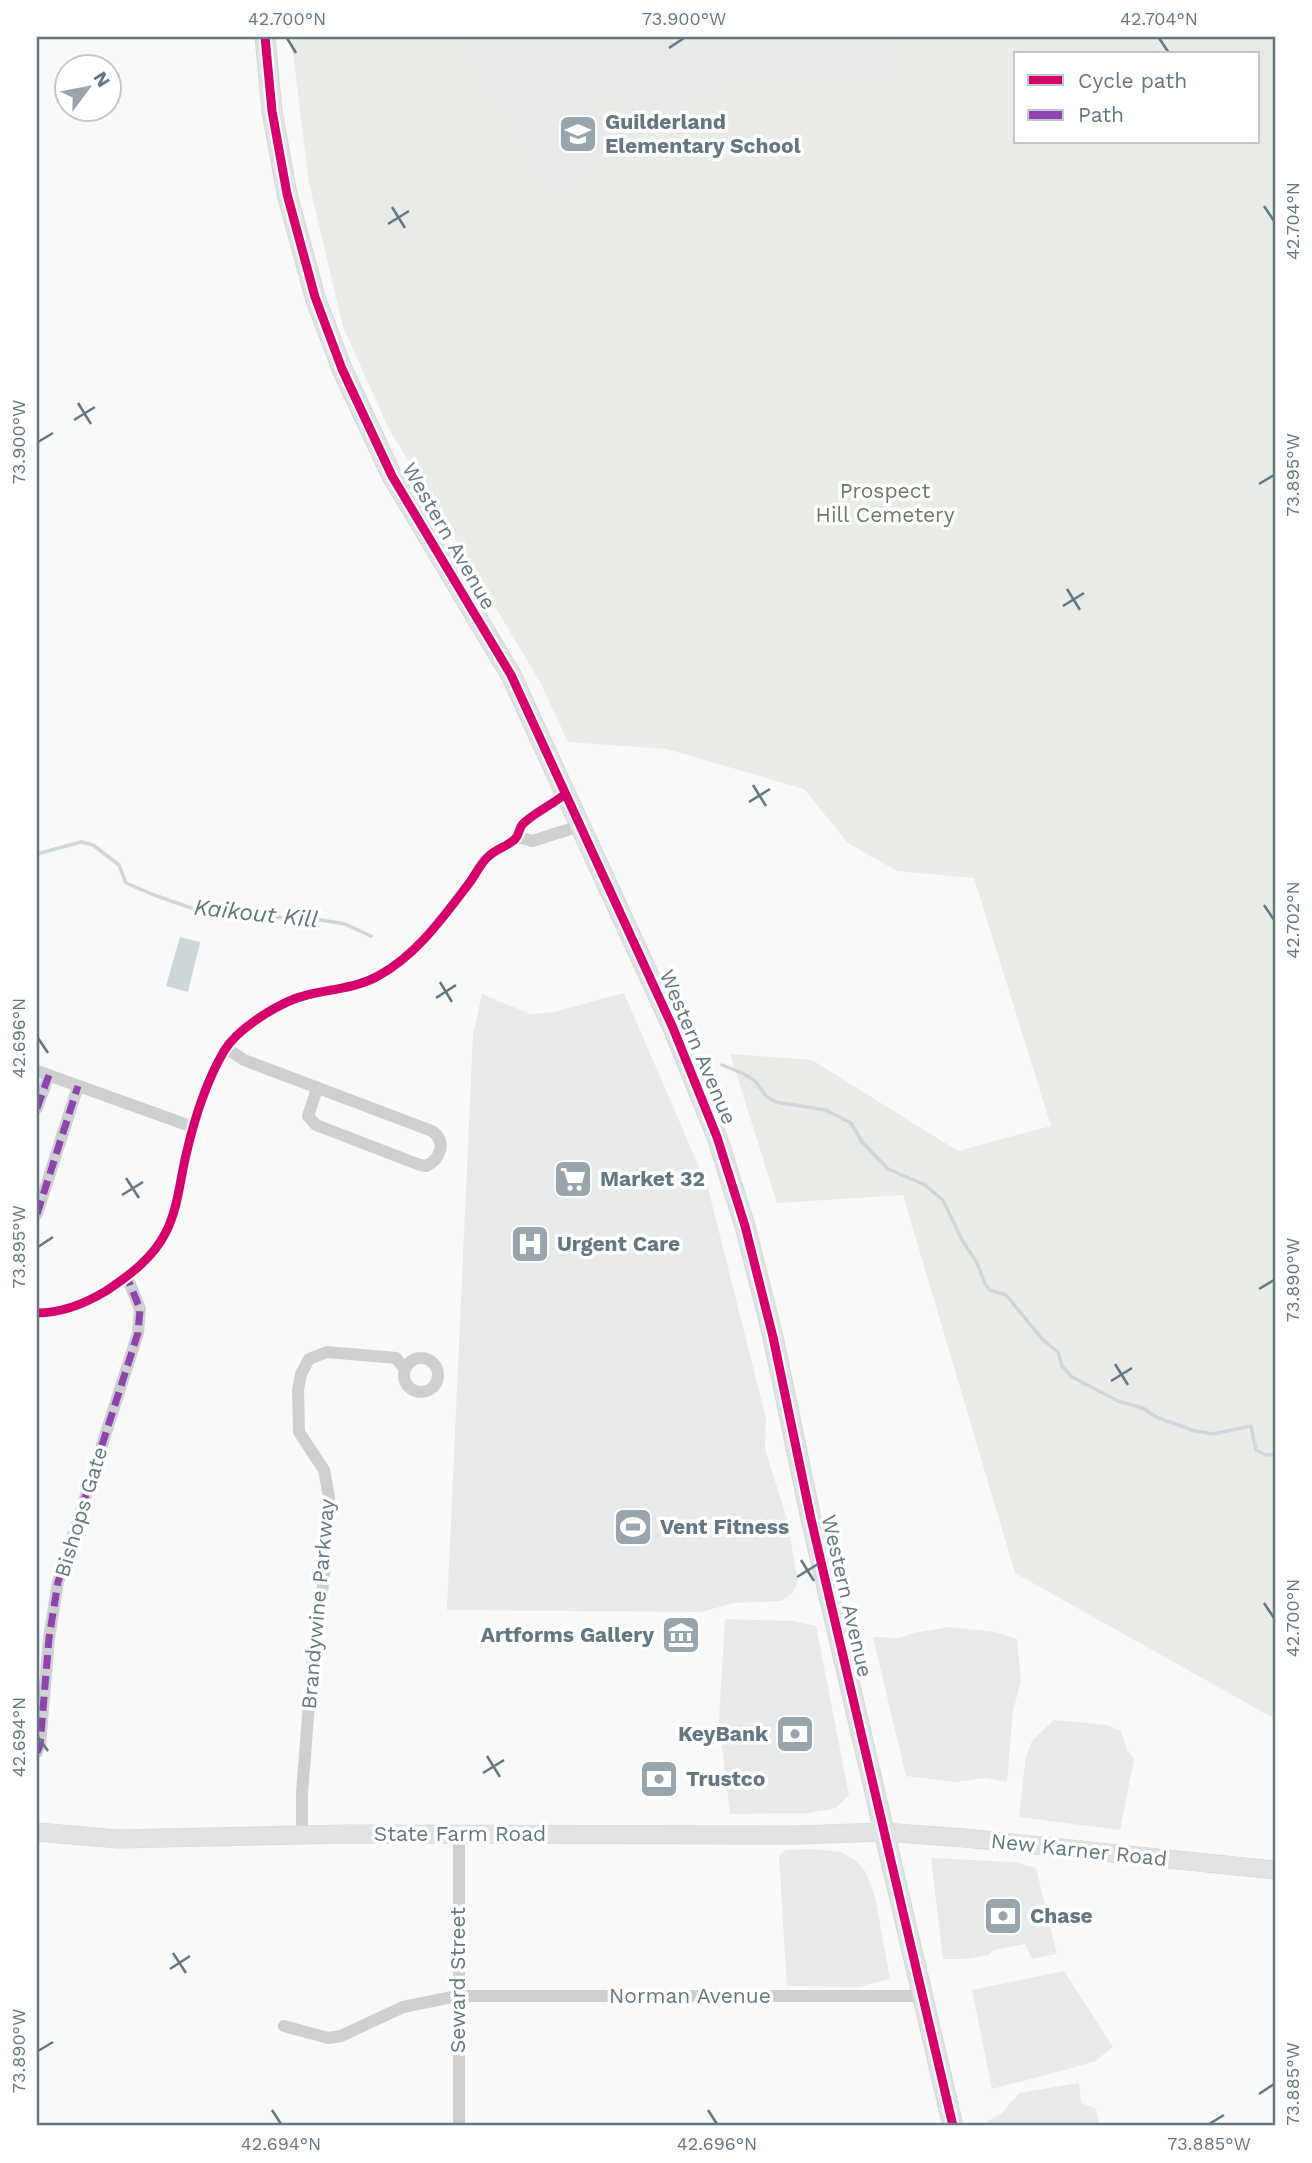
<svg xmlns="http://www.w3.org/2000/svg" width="1312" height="2163" font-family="'Work Sans',sans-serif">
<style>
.built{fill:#e8e9e9}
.green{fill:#e8ebe6;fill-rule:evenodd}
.water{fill:#ced6d9}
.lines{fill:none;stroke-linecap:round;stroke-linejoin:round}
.stream{stroke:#ced6d9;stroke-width:3.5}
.secondary-casing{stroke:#d5d6d7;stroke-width:19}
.primary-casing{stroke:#d5d6d7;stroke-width:21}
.minor{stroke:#cecfd0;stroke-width:12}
.secondary{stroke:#e1e2e2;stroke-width:18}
.primary{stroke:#e1e2e2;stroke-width:19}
.quiet{stroke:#8e44ad;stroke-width:7;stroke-dasharray:14 7;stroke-linecap:butt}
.cycleway-casing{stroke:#fff;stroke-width:13}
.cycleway{stroke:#d6006c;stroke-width:9}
.ticks{fill:none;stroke:#657683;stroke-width:2.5}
.labels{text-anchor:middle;stroke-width:7;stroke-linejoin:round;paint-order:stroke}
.poi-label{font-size:21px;font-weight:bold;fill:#657683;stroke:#fff;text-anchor:start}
.park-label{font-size:21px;fill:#687a64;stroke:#fff}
.street-label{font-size:21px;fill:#657683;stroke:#fff}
.water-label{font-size:23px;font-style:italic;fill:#60757c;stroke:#fff}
.neatline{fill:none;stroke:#657683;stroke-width:2.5}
.ticks-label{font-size:18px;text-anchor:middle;fill:#657683}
</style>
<rect width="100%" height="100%" fill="#f9f9f9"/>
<g class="built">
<polygon points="455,37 896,37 890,79 738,73 552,190"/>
<polygon points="624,993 708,1188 766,1419 765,1449 787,1519 798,1582 792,1594 780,1601 734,1603 701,1612 447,1610 473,1035 482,994 530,1014 554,1012"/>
<polygon points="725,1619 793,1621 816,1626 849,1795 836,1808 809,1813 730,1814 719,1721"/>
<polygon points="950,1627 995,1632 1017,1639 1021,1681 1013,1711 1007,1782 985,1778 956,1782 906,1776 873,1637 899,1638 914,1633"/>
<polygon points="1054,1720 1106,1725 1121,1731 1127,1750 1134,1759 1120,1830 1019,1817 1026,1756 1032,1741"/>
<polygon points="811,1849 841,1852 855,1860 865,1871 875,1896 890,1979 859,1987 787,1986 779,1856 786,1850"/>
<polygon points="931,1858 1015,1862 1036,1868 1057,1954 1032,1959 1025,1944 994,1950 988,1955 965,1959 943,1959"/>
<polygon points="1064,1971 1113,2047 1094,2062 992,2089 972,1990"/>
<polygon points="1079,2083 1081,2103 1095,2108 1099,2119 1099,2126 980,2126 1002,2113 1019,2093"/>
</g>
<g class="green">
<path d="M291,37H455L552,190L738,72L890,79L896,37H1275V1719L1015,1573L903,1195L777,1203L730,1054L812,1060L958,1151L1051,1126L974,878L897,871L848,843L804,789L667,749L568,742L540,682L388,427L343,327L309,183ZM1016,54H1258V142H1016Z"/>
<polygon points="594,45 602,56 582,73 572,61"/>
<polygon points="602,83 618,91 628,103 616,113 602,108 588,109 577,95"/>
</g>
<polygon class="water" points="180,937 200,942 188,992 166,986"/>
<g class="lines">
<g class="stream">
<polyline points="37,854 81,842 93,845 119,865 126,883 154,895 200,911 268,917 315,919 345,924 371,936"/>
<polyline points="722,1065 744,1074 755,1081 766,1096 776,1102 826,1110 851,1123 862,1142 888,1169 925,1185 943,1200 962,1240 977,1263 985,1284 990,1290 1006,1295 1043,1340 1058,1352 1062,1366 1072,1377 1118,1401 1143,1408 1156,1417 1195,1431 1213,1434 1251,1426 1256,1450 1266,1455 1275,1454"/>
</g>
<g class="secondary-casing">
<polyline id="secondary" points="37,1832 118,1839 346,1834 797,1835 883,1832 965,1838 1275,1870"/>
</g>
<g class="primary-casing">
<polyline id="primary" points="265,37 272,111 287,194 315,297 342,369 392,476 511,675 673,1028 717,1137 745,1226 773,1337 811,1519 953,2126"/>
</g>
<g class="minor">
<polyline points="518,837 532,841 580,826"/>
<path d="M226,1048L244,1060L432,1131C447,1141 441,1159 426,1166L420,1165L316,1125L308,1116L317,1089"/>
<polyline points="37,1071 193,1127"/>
<polyline points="37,1108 49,1075"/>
<polyline points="37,1214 78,1086"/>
<path d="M37,1313C61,1313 86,1303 106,1291C130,1275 153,1258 166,1232C178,1208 180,1180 186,1155C194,1120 206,1082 224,1051C238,1028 281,1001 307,995C330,989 357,988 378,976C417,955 444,916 470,882C476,874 481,862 489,856C496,849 508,846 515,839C519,835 519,829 522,825C529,816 555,803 565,794"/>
<circle cx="421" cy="1375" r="17"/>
<polyline points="37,1752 40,1745 49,1638 58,1582 138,1333 140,1309 127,1277"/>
<polyline points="459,1834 459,2126"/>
<polyline points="302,1835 302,1793 312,1666 324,1577 329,1497 324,1470 299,1432 298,1390 301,1374 309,1359 327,1352 396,1358 404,1368"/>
<polyline points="284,2026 328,2038 341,2036 403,2007 457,1996 923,1996"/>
</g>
<use href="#secondary" class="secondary"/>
<use href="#primary" class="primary"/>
<g class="quiet">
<polyline points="37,1108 49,1075"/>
<polyline points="37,1214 78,1086"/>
<polyline points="37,1752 40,1745 49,1638 58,1582 138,1333 140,1309 127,1277"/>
</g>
<g class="cycleway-casing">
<g id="cycleway">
<polyline points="265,37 272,111 287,194 315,297 342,369 392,476 511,675 673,1028 717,1137 745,1226 773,1337 811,1519 953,2126"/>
<path d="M37,1313C61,1313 86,1303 106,1291C130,1275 153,1258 166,1232C178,1208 180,1180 186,1155C194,1120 206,1082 224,1051C238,1028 281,1001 307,995C330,989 357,988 378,976C417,955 444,916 470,882C476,874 481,862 489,856C496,849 508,846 515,839C519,835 519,829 522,825C529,816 555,803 565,794"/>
</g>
</g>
<use href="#cycleway" class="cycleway"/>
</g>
<path class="ticks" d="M287,38L296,53M1159,38L1169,53M669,48L684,38M1264,206L1274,221M392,207L405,228M388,224L409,211M78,403L91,424M74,420L95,407M38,442L53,433M1259,484L1274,475M1067,589L1080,610M1063,606L1084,593M753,785L766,806M749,802L770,789M1264,905L1274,920M440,982L452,1002M436,998L456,985M38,1038L48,1053M126,1178L139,1198M122,1195L143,1182M38,1247L53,1237M1259,1289L1274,1280M1115,1364L1128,1385M1111,1381L1132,1368M801,1560L814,1581M797,1577L818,1564M1264,1603L1274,1618M38,1737L48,1751M487,1756L500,1777M483,1773L504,1760M173,1953L186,1973M170,1969L190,1956M38,2051L53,2042M1259,2094L1274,2084M272,2110L281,2124M708,2110L717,2124M1209,2124L1224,2115"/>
<defs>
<g id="school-square" transform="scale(2.0125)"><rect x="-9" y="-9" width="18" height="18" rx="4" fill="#99a4ac" stroke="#fff"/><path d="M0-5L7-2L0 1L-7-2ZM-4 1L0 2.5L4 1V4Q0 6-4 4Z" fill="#fff"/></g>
<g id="supermarket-square" transform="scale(2.0125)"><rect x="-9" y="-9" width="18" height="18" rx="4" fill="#99a4ac" stroke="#fff"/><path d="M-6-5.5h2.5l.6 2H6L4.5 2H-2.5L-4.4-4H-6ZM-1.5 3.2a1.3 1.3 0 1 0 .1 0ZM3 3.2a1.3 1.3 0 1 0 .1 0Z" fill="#fff"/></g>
<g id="hospital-square" transform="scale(2.0125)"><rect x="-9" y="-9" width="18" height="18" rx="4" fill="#99a4ac" stroke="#fff"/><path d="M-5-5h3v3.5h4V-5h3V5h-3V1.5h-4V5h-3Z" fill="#fff"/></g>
<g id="stadium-square" transform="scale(2.0125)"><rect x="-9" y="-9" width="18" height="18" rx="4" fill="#99a4ac" stroke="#fff"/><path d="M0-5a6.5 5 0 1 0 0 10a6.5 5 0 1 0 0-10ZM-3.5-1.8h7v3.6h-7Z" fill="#fff"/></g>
<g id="museum-square" transform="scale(2.0125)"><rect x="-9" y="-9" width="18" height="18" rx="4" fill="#99a4ac" stroke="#fff"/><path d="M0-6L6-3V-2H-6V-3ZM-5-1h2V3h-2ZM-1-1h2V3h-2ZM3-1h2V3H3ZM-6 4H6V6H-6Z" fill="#fff"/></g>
<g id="bank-square" transform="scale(2.0125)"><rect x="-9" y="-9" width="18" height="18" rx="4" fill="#99a4ac" stroke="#fff"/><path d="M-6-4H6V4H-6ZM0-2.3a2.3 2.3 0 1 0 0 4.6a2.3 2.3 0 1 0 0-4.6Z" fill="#fff"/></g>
</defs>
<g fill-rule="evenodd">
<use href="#school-square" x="578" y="134"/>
<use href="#supermarket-square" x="573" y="1179"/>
<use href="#hospital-square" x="530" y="1244"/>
<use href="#stadium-square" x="633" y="1527"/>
<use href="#museum-square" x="681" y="1635"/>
<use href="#bank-square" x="795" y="1734"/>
<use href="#bank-square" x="659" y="1779"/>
<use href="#bank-square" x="1003" y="1916"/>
</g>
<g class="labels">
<g class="poi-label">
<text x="605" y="129">Guilderland<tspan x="605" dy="24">Elementary School</tspan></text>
<text x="600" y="1186">Market 32</text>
<text x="557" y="1251">Urgent Care</text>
<text x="660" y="1534">Vent Fitness</text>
<text x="654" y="1642" text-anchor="end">Artforms Gallery</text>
<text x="768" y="1741" text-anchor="end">KeyBank</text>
<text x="686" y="1786">Trustco</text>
<text x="1030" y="1923">Chase</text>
</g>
<g class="park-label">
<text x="885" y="498">Prospect<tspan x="885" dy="24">Hill Cemetery</tspan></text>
</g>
<g class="street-label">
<text transform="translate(449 536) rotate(60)" y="7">Western Avenue</text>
<text transform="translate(698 1047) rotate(67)" y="7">Western Avenue</text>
<text transform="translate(81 1512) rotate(-73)" y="7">Bishops Gate</text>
<text transform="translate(847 1596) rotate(77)" y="7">Western Avenue</text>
<text transform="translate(318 1604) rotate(-85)" y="7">Brandywine Parkway</text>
<text x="460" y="1841">State Farm Road</text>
<text transform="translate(1079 1850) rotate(6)" y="7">New Karner Road</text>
<text transform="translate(458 1980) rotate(-90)" y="7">Seward Street</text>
<text x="690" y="2003">Norman Avenue</text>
</g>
<g class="water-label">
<text transform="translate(256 913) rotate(6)" y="8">Kaikout Kill</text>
</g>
</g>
<rect width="1312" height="2163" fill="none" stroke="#ffffff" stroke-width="77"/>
<rect x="1014" y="52" width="245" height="91" fill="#ffffff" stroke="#c1c8cd" stroke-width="2"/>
<rect x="1028" y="75" width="35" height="10" fill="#d6006c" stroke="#c1c8cd" stroke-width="2"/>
<text x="1078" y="88" font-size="21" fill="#657683">Cycle path</text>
<rect x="1028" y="110" width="35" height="10" fill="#8e44ad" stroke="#c1c8cd" stroke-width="2"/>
<text x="1078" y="122" font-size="21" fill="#657683">Path</text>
<g transform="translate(88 88) rotate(58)"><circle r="33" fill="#ffffff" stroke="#c1c8cd" stroke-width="2"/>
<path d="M0-5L12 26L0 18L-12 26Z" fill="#99a4ac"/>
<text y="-10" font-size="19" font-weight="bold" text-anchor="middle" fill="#657683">N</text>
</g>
<rect x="38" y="38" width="1236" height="2086" class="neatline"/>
<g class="ticks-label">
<text x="287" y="25">42.700°N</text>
<text x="684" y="25">73.900°W</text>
<text x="1159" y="25">42.704°N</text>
<text transform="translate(1293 221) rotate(-90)" y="6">42.704°N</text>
<text transform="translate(19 442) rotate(-90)" y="6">73.900°W</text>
<text transform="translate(1293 475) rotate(-90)" y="6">73.895°W</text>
<text transform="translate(1293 920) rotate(-90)" y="6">42.702°N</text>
<text transform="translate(19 1038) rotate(-90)" y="6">42.696°N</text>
<text transform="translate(19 1247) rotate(-90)" y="6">73.895°W</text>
<text transform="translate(1293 1280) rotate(-90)" y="6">73.890°W</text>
<text transform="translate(1293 1618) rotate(-90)" y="6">42.700°N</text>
<text transform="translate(19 1737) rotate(-90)" y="6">42.694°N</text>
<text transform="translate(19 2051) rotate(-90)" y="6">73.890°W</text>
<text transform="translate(1293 2084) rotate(-90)" y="6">73.885°W</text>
<text x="281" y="2150">42.694°N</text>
<text x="717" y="2150">42.696°N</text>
<text x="1209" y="2150">73.885°W</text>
</g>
</svg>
